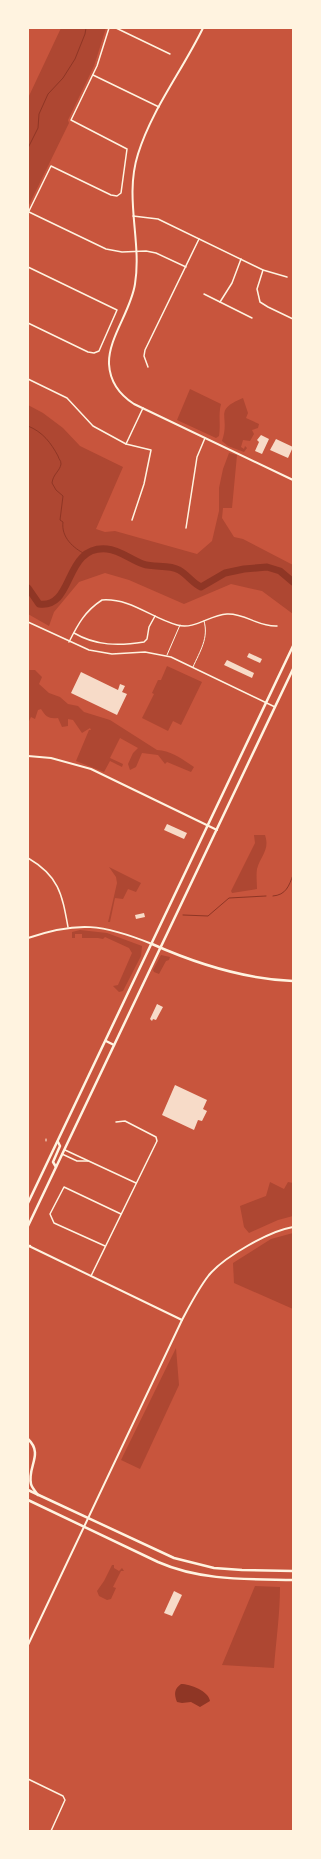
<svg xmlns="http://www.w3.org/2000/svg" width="321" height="1859" font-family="Raleway,sans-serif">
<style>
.green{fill:#ae4732}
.water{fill:#8f3625}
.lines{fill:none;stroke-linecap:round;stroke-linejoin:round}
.stream{stroke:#8f3625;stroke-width:1}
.river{stroke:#8f3625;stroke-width:7}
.building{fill:#f7dbc8}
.path{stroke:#fff3e0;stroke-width:1}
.service{stroke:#fff3e0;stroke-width:1}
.minor{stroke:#fff3e0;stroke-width:1.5}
.tertiary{stroke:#fff3e0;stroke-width:2}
.secondary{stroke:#fff3e0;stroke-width:2.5}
.primary{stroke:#fff3e0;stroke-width:2.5}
</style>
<rect width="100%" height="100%" fill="#c8553d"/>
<g class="green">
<polygon points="61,28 106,28 94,66 68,120 69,123 28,207 28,98"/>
<path d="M190,389L221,404C218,415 221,424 219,436L216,438L177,420Z"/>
<path d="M243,398L248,413L246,418L259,424L258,428L252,430L254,434L250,441L243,440L241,447L244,449L245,446L247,448L244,452L228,446L222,441C231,415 212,411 243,398Z"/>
<polygon points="28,405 43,413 63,428 80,446 123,467 96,529 105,532 115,531 197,554 212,541 219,511 219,488 223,469 229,453 237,455 232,508 223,508 222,518 234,537 243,539 293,565 293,614 262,591 231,584 184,604 129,580 105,573 79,582 54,612 49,626 28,614"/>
<polygon points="167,666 202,682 181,725 173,721 168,731 142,718 154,694 152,693 158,680 161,680"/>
<path d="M28,670H35L42,677L39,684L49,693L60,697L68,704L78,706L84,712L110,720L157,750C172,751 182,759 194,767L191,772L167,762L165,764L158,755L142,753L136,767L130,770L128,764L133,753L138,748L120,738L110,758L123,764L122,767L110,761L104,772L76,761L89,730H91L90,728L82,733L73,720L68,719V726L62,727L58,718C49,719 46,717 41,709L38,710L35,719L31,717L28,723Z"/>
<path d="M254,835H265C270,850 261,855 257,869C256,875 257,883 257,889L232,893L231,891L255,843Z"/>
<polygon points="109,867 141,883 136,892 128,889 123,899 115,898 110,922 108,922 109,918 117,883 116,877"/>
<polygon points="80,930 107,933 142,946 141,956 123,991 119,992 113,986 118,985 132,953 129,948 105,937 103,939 98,938 82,938 82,934 75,934 75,938 72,938 72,932"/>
<polygon points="161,955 170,957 169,960 166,961 159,974 154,972 153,970"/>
<polygon points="270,1182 284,1189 288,1182 293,1183 293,1216 278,1220 249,1233 244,1227 240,1206 266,1196"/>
<polygon points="293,1233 293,1309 234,1283 233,1263 271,1239"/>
<polygon points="176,1348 179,1385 140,1469 121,1460"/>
<polygon points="112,1565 114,1565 114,1568 119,1571 122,1568 124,1571 121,1571 113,1587 116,1588 111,1599 107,1600 99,1596 97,1591 104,1581"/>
<path d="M255,1586L280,1587C280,1614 276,1641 274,1668L222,1665Z"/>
</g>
<path class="water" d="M181,1684C190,1684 209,1691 210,1701L200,1707L191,1702L182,1703L177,1702C174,1694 174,1689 181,1684Z"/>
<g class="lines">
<g class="stream">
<polyline points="28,148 38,128 39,114 48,94 63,78 75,59 85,34 86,28"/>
<path d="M28,426C43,432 51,443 58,456C59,460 61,460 61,464C60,471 53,474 52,483L56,490L63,496L60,520L63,522C61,537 73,548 85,554"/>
<path d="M273,896C286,895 289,886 293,875"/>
<polyline points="183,915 208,916 229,898 266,896"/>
</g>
<path class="river" d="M28,588L39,604C75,609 63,545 107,549C120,550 131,560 143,564C154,568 169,564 179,570C188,575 192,583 201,587L225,573L244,569L267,567L280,571L293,582"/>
</g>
<g class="building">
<polygon points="261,435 269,439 262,454 255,451 259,442 257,440"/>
<polygon points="276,439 293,447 288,458 270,450"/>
<polygon points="249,653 262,659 260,663 247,657"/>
<polygon points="227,660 254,673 252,678 224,665"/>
<polygon points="81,672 118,690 120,684 125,686 122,692 127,694 117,715 71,693"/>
<polygon points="167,824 187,833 184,839 164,830"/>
<polygon points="144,913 145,917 136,919 135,915"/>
<polygon points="157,1004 163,1007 156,1020 153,1019 152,1021 150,1019"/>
<polygon points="175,1085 207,1100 203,1109 207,1111 202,1121 198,1120 194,1130 162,1115"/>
<polygon points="174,1591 182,1595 172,1616 164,1613"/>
</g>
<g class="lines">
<polyline class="path" points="46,1141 46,1139"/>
<g class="service">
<polyline points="167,655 180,625"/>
<path d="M193,667C200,651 209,638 204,621"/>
</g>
<g class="minor">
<polyline points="116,28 170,54"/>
<polyline points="28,29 29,28"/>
<polyline points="93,75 159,107"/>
<polyline points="29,212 106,249 122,252 146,251 156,253 186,267"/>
<polyline points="28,213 51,166 111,195 117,196 121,193 127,149 71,120 97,66 109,28"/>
<polyline points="133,216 158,219 263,270 287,277"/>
<polyline points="28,267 117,310 99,351 94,353 88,352 28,323"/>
<polyline points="263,270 257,289 260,302 268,307 293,319"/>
<polyline points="204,294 252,318"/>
<polyline points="220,302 232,283 241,259"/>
<polyline points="148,367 144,356 145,350 199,239"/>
<polyline points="28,379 67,398 93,426 126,444 143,408"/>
<polyline points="126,444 151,450 144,484 132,520"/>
<polyline points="186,528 197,457 205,438"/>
<polyline points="28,622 89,650 112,654 145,652 171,657 275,707"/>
<path d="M74,633C96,646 119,646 144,642L147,639L149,627L155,616"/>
<path d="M69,642C78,624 85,611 102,600C131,598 151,618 177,625C195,630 209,615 227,614C245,613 258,627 277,626"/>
<path d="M28,858C59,876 62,894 68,927"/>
<polyline points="65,1150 136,1183"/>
<polyline points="62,1154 77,1161 88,1161"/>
<polyline points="105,1246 54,1223 50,1214 64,1187 121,1214"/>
<polyline points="91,1276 157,1141 156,1137 125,1121 116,1122"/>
<polyline points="28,1779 63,1796 65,1800 51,1831"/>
</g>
<g class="tertiary">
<path d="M203,28C182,71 152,109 138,154C124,198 142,241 135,284C131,311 108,338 109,364C110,382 120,395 134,404L293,480"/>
<polyline points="28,756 51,758 91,769 217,830"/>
<path d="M28,938C78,921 103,924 152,944"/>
<polyline points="29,1246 182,1320"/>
<path d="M28,1645L182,1320C190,1305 198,1289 209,1275C224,1257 269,1231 293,1227"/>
</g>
<path class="secondary" d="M152,944C197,964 243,979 293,981"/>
<g class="primary">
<polyline points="106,1041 114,1045"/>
<polyline points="56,1167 53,1162 60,1146 58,1142"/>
<polyline points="28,1203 293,646"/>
<polyline points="28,1226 293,669"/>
<polyline points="28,1246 30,1246"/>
<path d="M28,1439C44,1454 27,1467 31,1484C32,1488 36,1492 38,1495"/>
<polyline points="28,1490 174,1558 214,1568 242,1570 293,1571"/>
<path d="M28,1500L158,1562C201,1581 248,1579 293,1580"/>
</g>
</g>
<rect width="321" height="1859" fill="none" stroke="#fff3e0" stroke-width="58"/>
</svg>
